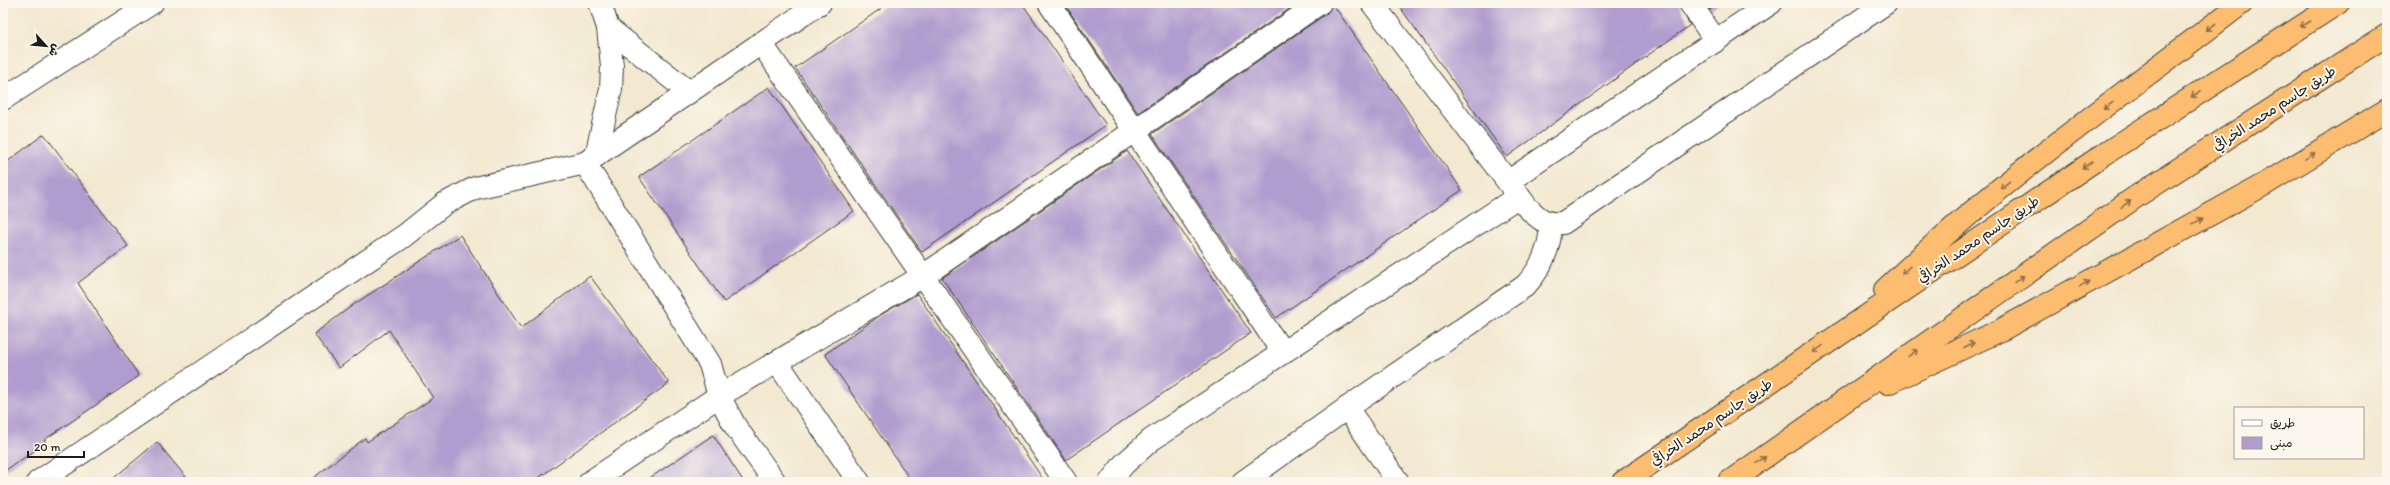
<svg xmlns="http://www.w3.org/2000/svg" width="2390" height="485" font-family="Itim,'Playpen Sans Arabic',sans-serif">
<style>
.building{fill:#b09cce}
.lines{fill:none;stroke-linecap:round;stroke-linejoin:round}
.minor-casing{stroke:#3c3b37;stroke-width:24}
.highway-casing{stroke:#3c3b37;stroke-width:24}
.minor{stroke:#fff;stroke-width:22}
.highway{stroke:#fcbd6f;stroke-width:22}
.oneway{stroke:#8c6c46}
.labels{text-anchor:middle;stroke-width:4;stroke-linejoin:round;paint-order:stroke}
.street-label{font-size:14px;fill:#1c1c1c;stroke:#fbf7ec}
</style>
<rect width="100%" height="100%" fill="#fbf7ec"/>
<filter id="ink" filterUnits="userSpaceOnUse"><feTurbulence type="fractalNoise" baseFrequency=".025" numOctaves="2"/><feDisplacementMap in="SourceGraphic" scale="8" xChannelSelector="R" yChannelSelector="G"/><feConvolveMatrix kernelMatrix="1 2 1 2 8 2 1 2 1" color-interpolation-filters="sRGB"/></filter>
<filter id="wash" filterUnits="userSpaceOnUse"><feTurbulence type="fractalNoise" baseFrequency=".012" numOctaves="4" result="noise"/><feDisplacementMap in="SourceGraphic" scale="16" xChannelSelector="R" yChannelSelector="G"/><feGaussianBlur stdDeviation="0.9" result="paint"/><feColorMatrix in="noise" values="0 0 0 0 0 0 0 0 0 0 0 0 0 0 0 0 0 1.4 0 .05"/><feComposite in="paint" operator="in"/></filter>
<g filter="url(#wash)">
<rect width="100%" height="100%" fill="#f3e8d0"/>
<g id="blocks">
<g class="building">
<polygon points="889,3 1022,3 1106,125 922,252 795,68"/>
<polygon points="1064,3 1298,3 1138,113"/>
<polygon points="1332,3 1462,190 1276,318 1152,134 1327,13"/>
<polygon points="1397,3 1678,3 1690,25 1507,157"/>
<polygon points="1705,3 1720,3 1710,10"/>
<polygon points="769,87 854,211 724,302 639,177"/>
<polygon points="44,134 128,246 78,283 139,376 44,440 46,443 3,472 3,165"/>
<polygon points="1127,151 1251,333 1066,460 942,278"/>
<polygon points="460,235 521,328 590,276 669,383 533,482 308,482 365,438 367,442 433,398 389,330 339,368 314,334 353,305"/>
<polygon points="917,294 1045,482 912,482 825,354 882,314"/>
<polygon points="713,435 744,482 644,482"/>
<polygon points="157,442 190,482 109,482"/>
</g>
</g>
</g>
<g filter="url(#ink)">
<use href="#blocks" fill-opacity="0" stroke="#3c3b37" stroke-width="1"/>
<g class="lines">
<g class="minor-casing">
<g id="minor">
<polyline points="600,3 608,28 689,92"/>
<polyline points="1049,3 1283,353"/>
<path d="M1372,3L1527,207C1539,219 1545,225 1563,223L1886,3"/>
<polyline points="1690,3 1716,41"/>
<polyline points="761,43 1066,482"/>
<polyline points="3,99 152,3"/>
<polyline points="596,156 611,89 612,66 608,28"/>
<polyline points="585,163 710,364 719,396 735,426 775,482"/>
<polyline points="1509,181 1771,3"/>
<polyline points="777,362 859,482"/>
<polyline points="1347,408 1398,482"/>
<polyline points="38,482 404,236 444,204 475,188 585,163 820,3"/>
<polyline points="590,482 719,396 923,276 1320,3"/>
<polyline points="1110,482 1124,464 1151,440 1519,196"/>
<path d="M1243,482L1347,408L1525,286C1542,268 1550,249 1551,224"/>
</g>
</g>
<g class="highway-casing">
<g id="highway">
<path d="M1885,290C1995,184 2121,96 2242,3"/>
<polyline points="1888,383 2001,330 2265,184 2387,110"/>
<polyline points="1623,482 2103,155 2338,3"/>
<polyline points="1729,482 2137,196 2387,35"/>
</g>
</g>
<use href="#minor" class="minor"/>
<use href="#highway" class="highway"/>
</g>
<defs><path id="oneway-shaft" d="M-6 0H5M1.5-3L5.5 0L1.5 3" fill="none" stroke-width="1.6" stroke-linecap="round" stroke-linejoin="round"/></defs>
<g class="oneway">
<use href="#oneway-shaft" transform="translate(2305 24) rotate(147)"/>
<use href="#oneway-shaft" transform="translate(2211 27) rotate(143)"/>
<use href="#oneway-shaft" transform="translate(2196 94) rotate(147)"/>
<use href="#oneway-shaft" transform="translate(2108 106) rotate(143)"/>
<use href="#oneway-shaft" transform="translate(2310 156) rotate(-31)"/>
<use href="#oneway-shaft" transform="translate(2087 165) rotate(146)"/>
<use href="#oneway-shaft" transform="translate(2005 185) rotate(141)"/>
<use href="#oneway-shaft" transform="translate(2126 204) rotate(-35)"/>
<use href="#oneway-shaft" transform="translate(2198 221) rotate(-29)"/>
<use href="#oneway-shaft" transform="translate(1906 270) rotate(136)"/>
<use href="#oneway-shaft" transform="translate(2019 279) rotate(-35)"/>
<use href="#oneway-shaft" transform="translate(2084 284) rotate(-29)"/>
<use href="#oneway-shaft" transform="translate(1969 345) rotate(-25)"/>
<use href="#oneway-shaft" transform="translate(1818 349) rotate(146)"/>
<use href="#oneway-shaft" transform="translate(1913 353) rotate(-35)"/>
<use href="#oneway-shaft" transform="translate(1761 460) rotate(-35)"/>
</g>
</g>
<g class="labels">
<g class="street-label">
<text transform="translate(2274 108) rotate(-33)" y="5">طريق جاسم محمد الخرافي</text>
<text transform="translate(1978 239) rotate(-34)" y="5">طريق جاسم محمد الخرافي</text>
<text transform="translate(1711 422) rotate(-34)" y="5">طريق جاسم محمد الخرافي</text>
</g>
</g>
<rect width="2390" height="485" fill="none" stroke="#fbf7ec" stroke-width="16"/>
<rect x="2234" y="407" width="130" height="52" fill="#fbf7ec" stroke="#a29f99"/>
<rect x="2242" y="420" width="20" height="6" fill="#ffffff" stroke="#a29f99"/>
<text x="2270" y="427" font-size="12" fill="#1c1c1c">طريق</text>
<rect x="2242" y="437" width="20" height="12" fill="#b09cce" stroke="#a29f99"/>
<text x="2270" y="447" font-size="12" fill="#1c1c1c">مبنى</text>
<g transform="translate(46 46) rotate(117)" stroke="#fbf7ec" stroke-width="3" paint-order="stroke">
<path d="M0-3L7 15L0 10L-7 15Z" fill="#1c1c1c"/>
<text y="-6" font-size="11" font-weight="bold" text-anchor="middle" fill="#1c1c1c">ش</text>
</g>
<path d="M28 451v6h56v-6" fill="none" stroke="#1c1c1c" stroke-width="2"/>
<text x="34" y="451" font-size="12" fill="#1c1c1c" stroke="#fbf7ec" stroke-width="3" paint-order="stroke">20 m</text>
</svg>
